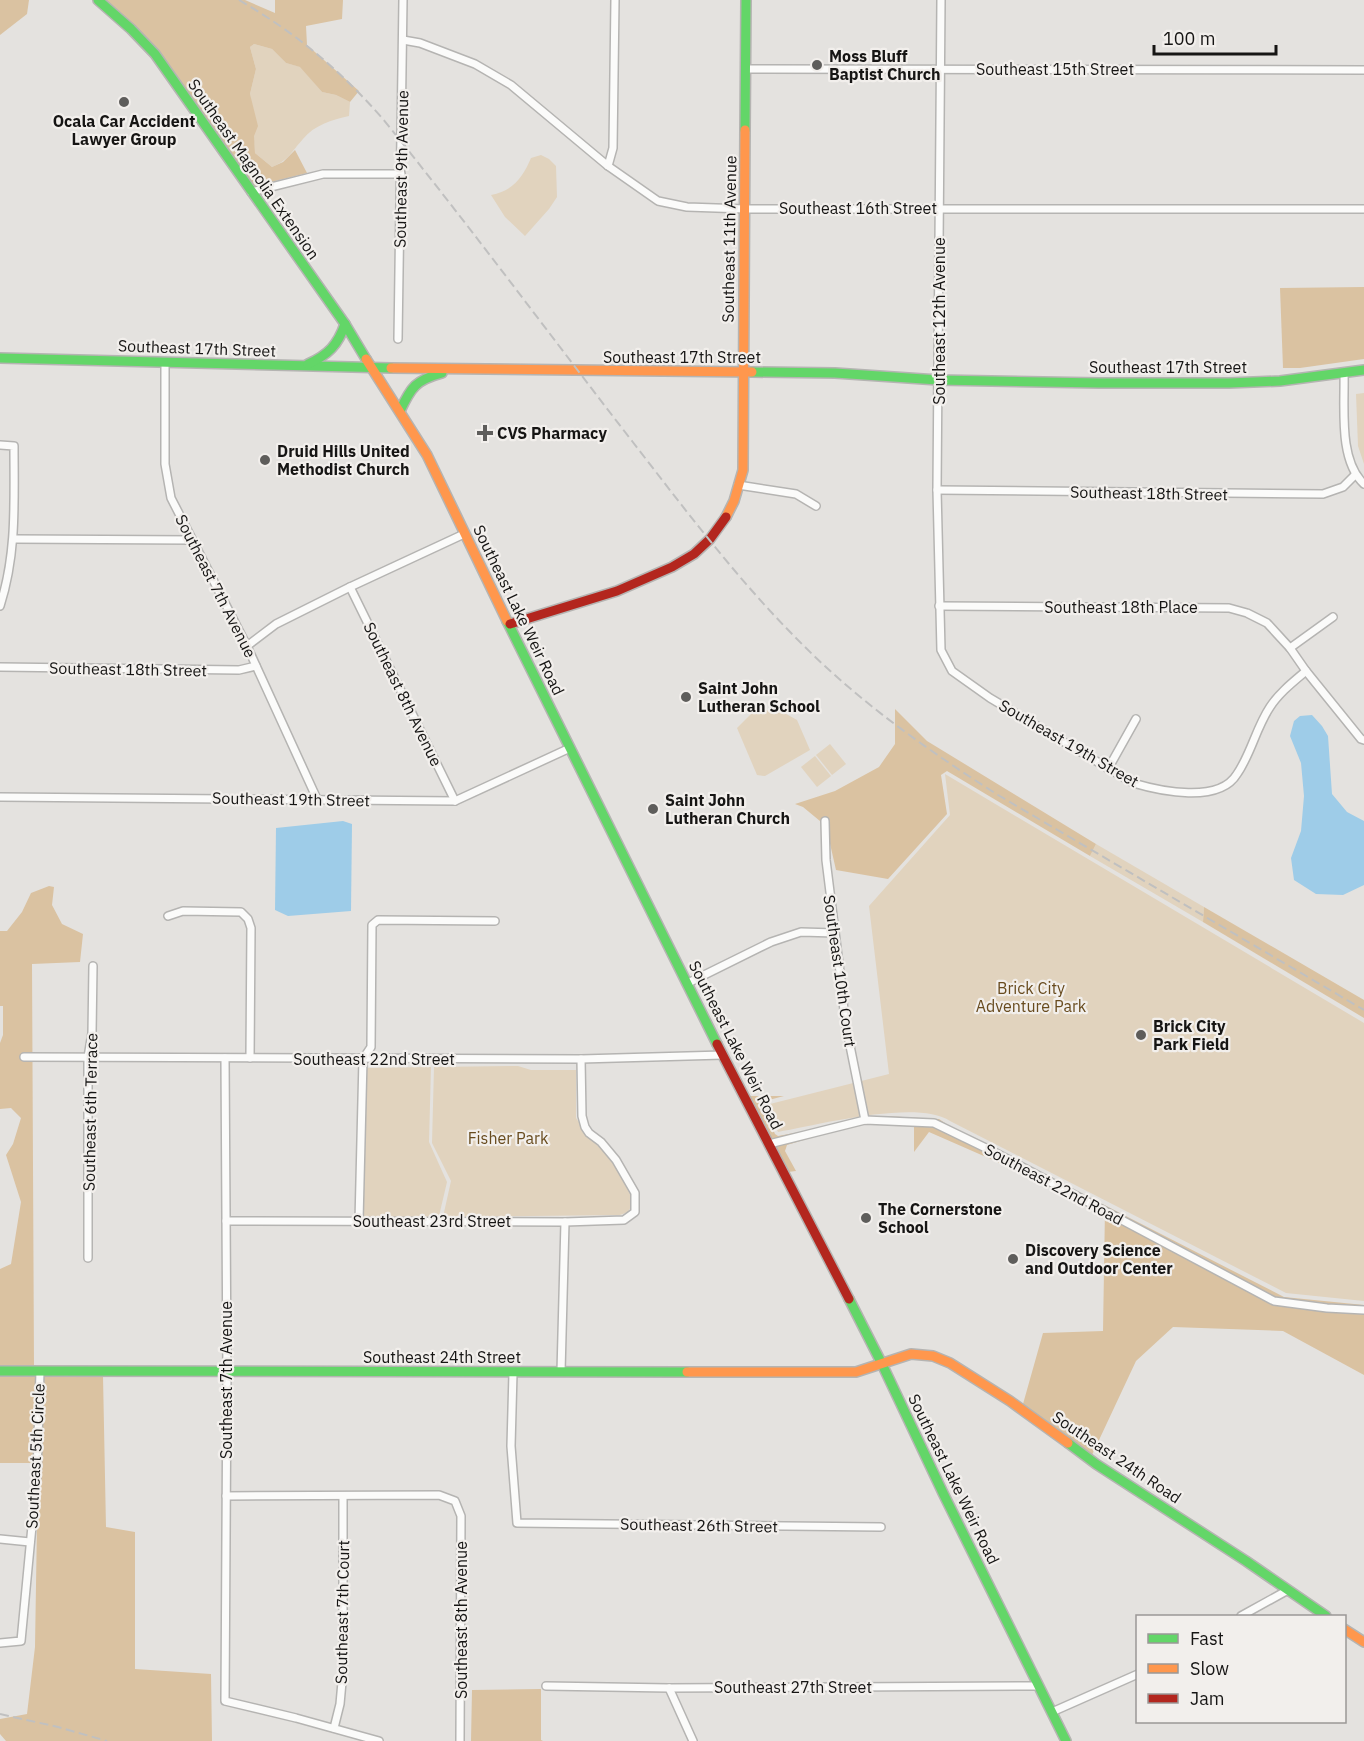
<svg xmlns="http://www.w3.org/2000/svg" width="1364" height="1741" font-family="'IBM Plex Sans',sans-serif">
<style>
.green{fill:#e1d3be}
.forest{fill:#dac2a1}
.water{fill:#9ecce8}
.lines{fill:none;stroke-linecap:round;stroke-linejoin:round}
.street-casing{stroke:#b5b4b2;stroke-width:10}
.fast-casing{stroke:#b5b4b2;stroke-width:12}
.slow-casing{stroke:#b5b4b2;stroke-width:12}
.jam-casing{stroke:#b5b4b2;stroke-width:12}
.street{stroke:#fbfbfa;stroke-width:7}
.fast{stroke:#63d668;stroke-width:9}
.slow{stroke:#ff974d;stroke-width:9}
.jam{stroke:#b3261e;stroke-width:9}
.rail{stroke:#c0c0c0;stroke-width:2;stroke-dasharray:9 4.5;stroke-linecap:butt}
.poi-dot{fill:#5e5d5b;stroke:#f2efec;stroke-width:2}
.labels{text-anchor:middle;stroke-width:4.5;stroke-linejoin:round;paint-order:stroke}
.poi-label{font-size:16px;font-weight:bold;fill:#161514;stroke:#f2efec;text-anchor:start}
.street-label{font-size:16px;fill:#161514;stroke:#f2efec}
.park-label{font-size:16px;fill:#684b1e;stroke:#f2efec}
</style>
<rect width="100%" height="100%" fill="#e4e2df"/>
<g class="green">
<path d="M254,44L272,49L286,63L301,67L322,92L336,95L350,102L349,116C332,120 314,125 303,139C291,152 289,160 272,167L255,153L250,94L256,69L250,47Z"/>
<path d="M541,155L549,159L556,166L557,197L549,209L525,236L505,217L491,195C513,191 523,177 531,158Z"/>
<polygon points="1364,393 1364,464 1358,446 1356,394"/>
<polygon points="755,710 779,710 797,720 810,750 765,776 757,775 737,728"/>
<polygon points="830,744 846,764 832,775 816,755"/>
<polygon points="815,756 831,776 817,787 801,767"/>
<path d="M945,774L1364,1023V1301L1286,1293L950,1121C917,1099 818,1125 778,1132L766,1105L889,1074L869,906L950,815Z"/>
<polygon points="1096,844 1204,907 1203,922 1090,856"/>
<polygon points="518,1066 531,1070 576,1070 576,1118 590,1138 615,1163 632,1198 632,1205 628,1212 620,1215 443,1217 451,1181 432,1143 434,1067"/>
<polygon points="431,1067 429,1142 447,1182 439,1216 443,1221 358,1221 358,1068"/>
</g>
<g class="forest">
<polygon points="0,0 29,0 27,14 0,35"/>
<polygon points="105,0 245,0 275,13 275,0 343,0 342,19 306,26 307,45 359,91 350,102 336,95 322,92 300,67 286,63 272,49 254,44 250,47 256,69 250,94 258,126 254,136 255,153 272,167 283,162 295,150 307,173 255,186 222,143 158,50 134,25"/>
<polygon points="1364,287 1364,359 1300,368 1283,368 1280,288"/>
<polygon points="895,709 927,741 1096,844 1090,856 947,771 941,775 947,814 888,879 836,870 826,826 803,807 795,804 835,791 879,767 895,744"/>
<polygon points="49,886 54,887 52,905 62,924 83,934 80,962 32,964 34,1366 0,1366 0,1269 11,1264 21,1202 6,1155 13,1144 21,1118 11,1108 0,1109 0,1043 3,1035 3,1006 0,1006 0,931 7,931 22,912 31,893"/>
<polygon points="1204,907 1364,1000 1364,1018 1203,922"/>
<polygon points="749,1096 784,1096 765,1101 763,1106 775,1134 778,1136 885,1116 939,1119 948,1125 1284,1297 1364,1305 1364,1375 1283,1331 1173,1327 1136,1361 1092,1455 1023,1404 1043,1333 1103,1331 1105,1209 929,1132 914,1152 914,1127 911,1123 877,1122 847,1127 787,1145 785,1151 796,1171 788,1172"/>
<polygon points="0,1376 103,1376 106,1527 135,1532 135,1669 211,1674 212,1741 6,1741 0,1734 0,1719 27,1714 35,1647 38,1463 0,1463"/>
<polygon points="541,1689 541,1740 543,1741 471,1741 472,1690"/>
</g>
<g class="water">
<polygon points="1312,715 1322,726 1328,736 1332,794 1347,812 1364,821 1364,885 1343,895 1316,894 1294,880 1291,858 1301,831 1304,796 1301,763 1290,736 1294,721 1300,716"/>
<polygon points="343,821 352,824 351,911 288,916 275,910 276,828"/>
</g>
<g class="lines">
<g class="street-casing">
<g id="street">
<path d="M941,0L937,490L941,650L952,671L990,698L1133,783C1160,791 1219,804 1237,774C1251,754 1256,728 1270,707C1279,693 1293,682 1306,671"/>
<polyline points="403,40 420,43 475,64 511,85 608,166 658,201 687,207 745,209 1364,209"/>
<polyline points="745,69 1364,70"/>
<polyline points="608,166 613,148 615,0"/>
<polyline points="251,192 323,174 401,174"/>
<polyline points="398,339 403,0"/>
<polyline points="165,362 165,464 171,498 247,646 317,799"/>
<path d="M1344,373C1345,406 1338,460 1364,484"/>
<path d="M0,445L14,446C14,501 17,553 0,606"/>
<polyline points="738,485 796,494 816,506"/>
<polyline points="937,490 1323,494 1343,487 1355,475"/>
<polyline points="14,539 192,540"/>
<polyline points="350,587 455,801"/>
<polyline points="939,606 1229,608 1247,613 1267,623 1290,648 1306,671 1361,739 1364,740"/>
<polyline points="247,646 276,624 350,587 464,534"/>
<polyline points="1290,648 1333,617"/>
<polyline points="0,667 239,670 256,666"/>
<polyline points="1108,769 1136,719"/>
<polyline points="0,797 455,801 570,748"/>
<polyline points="825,821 826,860 841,980 845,1021 865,1120"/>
<polyline points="168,916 183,911 241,912 248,919 251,928 250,1058"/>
<polyline points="688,983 771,942 801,932 835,933"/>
<polyline points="24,1057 581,1059 723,1055"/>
<polyline points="225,1058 227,1372 225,1701 296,1718 379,1741"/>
<polyline points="769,1144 865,1120 934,1123 994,1152 1274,1301 1327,1308 1364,1310"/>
<polyline points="226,1221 565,1222 624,1220 635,1212 635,1193 616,1160 601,1142 589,1133 585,1127 582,1116 581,1059"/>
<polyline points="359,1221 363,1059 371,1047 372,925 378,920 495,921"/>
<polyline points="88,1258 88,1057 92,1033 93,966"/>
<polyline points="561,1372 565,1222"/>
<polyline points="513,1373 511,1446 517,1523 881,1527"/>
<polyline points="226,1496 439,1495 455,1501 461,1516 460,1741"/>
<polyline points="0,1539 30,1542"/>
<polyline points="1241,1616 1288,1590"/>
<polyline points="0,1643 21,1641 37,1474 40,1371"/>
<polyline points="546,1686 669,1688 1039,1686"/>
<polyline points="669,1688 693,1741"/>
<polyline points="1052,1712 1138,1674"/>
<polyline points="334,1728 340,1704 343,1671 343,1496"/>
</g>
</g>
<g class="fast-casing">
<g id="fast">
<polyline points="98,0 131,29 155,54 345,324 366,359"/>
<polyline points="745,130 746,0"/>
<polyline points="0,358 391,368"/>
<path d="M308,364C328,355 338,345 345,324"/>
<polyline points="752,372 835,373 938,380 1099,383 1229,383 1280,381 1364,370"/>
<path d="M400,411C411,387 416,380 442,373"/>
<polyline points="507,621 717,1044"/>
<polyline points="849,1299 882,1364 943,1493 1066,1741"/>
<polyline points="0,1371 687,1372"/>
<polyline points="1068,1443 1096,1464 1246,1561 1326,1616"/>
</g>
</g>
<g class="slow-casing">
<g id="slow">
<polyline points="366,359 427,455 507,621"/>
<polyline points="391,368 752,372"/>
<polyline points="726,517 734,501 743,470 745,130"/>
<polyline points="687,1372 856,1372 911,1354 933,1356 950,1363 1010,1401 1068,1443"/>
<polyline points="1344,1629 1364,1642"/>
</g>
</g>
<g class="jam-casing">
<g id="jam">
<polyline points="510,624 617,591 672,567 694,554 710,539 726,517"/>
<polyline points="717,1044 849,1299"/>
</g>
</g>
<use href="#street" class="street"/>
<use href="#fast" class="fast"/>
<use href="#slow" class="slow"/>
<use href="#jam" class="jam"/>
<g class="rail">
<path d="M239,0C296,33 340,70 383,119C469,225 549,334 632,441C687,512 740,583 804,646C862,704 929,751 998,795L1364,1010"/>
<polyline points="0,1714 58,1727 107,1741"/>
</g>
</g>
<g class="poi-dot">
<circle cx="817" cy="65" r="6"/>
<circle cx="124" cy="102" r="6"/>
<path d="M482 424h6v6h6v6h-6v6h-6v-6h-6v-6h6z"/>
<circle cx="265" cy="460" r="6"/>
<circle cx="686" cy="697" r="6"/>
<circle cx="653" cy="809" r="6"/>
<circle cx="1141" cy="1035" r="6"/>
<circle cx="866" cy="1218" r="6"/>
<circle cx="1013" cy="1259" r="6"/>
</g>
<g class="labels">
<g class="poi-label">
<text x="829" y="62">Moss Bluff<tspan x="829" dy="18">Baptist Church</tspan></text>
<text x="124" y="127" text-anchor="middle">Ocala Car Accident<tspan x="124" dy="18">Lawyer Group</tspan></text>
<text x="497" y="439">CVS Pharmacy</text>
<text x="277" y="457">Druid Hills United<tspan x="277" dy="18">Methodist Church</tspan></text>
<text x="698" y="694">Saint John<tspan x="698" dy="18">Lutheran School</tspan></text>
<text x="665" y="806">Saint John<tspan x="665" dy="18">Lutheran Church</tspan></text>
<text x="1153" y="1032">Brick City<tspan x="1153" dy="18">Park Field</tspan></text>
<text x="878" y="1215">The Cornerstone<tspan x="878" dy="18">School</tspan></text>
<text x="1025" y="1256">Discovery Science<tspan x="1025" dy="18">and Outdoor Center</tspan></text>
</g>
<g class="street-label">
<text x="1055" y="75">Southeast 15th Street</text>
<text transform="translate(254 169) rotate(55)" y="6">Southeast Magnolia Extension</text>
<text transform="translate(401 169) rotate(-89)" y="6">Southeast 9th Avenue</text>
<text x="858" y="214">Southeast 16th Street</text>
<text transform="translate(729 239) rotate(-89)" y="6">Southeast 11th Avenue</text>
<text transform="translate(939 321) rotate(-90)" y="6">Southeast 12th Avenue</text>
<text transform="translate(197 348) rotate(2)" y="6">Southeast 17th Street</text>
<text x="682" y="363">Southeast 17th Street</text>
<text x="1168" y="373">Southeast 17th Street</text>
<text transform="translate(1149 493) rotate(1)" y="6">Southeast 18th Street</text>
<text transform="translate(216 586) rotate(63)" y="6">Southeast 7th Avenue</text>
<text x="1121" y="613">Southeast 18th Place</text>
<text transform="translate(519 610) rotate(64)" y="6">Southeast Lake Weir Road</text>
<text transform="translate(128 669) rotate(1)" y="6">Southeast 18th Street</text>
<text transform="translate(403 694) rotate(64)" y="6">Southeast 8th Avenue</text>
<text transform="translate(1069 743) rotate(30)" y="6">Southeast 19th Street</text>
<text transform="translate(291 799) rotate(1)" y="6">Southeast 19th Street</text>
<text transform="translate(840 971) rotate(82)" y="6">Southeast 10th Court</text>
<text transform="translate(736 1045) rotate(63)" y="6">Southeast Lake Weir Road</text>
<text x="374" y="1065">Southeast 22nd Street</text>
<text transform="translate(90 1112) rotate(-89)" y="6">Southeast 6th Terrace</text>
<text transform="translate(1054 1184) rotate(28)" y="6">Southeast 22nd Road</text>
<text x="432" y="1227">Southeast 23rd Street</text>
<text x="442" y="1363">Southeast 24th Street</text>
<text transform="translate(226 1380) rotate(-90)" y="6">Southeast 7th Avenue</text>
<text transform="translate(35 1456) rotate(-87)" y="6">Southeast 5th Circle</text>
<text transform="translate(1117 1457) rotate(34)" y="6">Southeast 24th Road</text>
<text transform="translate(954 1479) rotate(64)" y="6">Southeast Lake Weir Road</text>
<text transform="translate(699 1525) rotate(1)" y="6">Southeast 26th Street</text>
<text transform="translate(342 1612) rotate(-89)" y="6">Southeast 7th Court</text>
<text transform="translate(461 1620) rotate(-90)" y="6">Southeast 8th Avenue</text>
<text x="793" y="1693">Southeast 27th Street</text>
</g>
<g class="park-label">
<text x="1031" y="994">Brick City<tspan x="1031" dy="18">Adventure Park</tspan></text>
<text x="508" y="1144">Fisher Park</text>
</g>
</g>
<rect x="1136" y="1615" width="210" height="108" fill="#f2efec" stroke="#9a9896" stroke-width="1.5"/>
<rect x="1148" y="1634" width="30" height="9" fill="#63d668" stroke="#9a9896" stroke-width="1.5"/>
<text x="1190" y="1645" font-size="18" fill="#161514">Fast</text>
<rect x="1148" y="1664" width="30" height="9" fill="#ff974d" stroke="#9a9896" stroke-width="1.5"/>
<text x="1190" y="1675" font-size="18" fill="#161514">Slow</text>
<rect x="1148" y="1694" width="30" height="9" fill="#b3261e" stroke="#9a9896" stroke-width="1.5"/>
<text x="1190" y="1705" font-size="18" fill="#161514">Jam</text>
<path d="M1154 45v9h122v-9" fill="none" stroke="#161514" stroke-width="3"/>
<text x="1163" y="45" font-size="18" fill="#161514" stroke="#f2efec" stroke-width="4.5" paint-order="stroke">100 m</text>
</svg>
